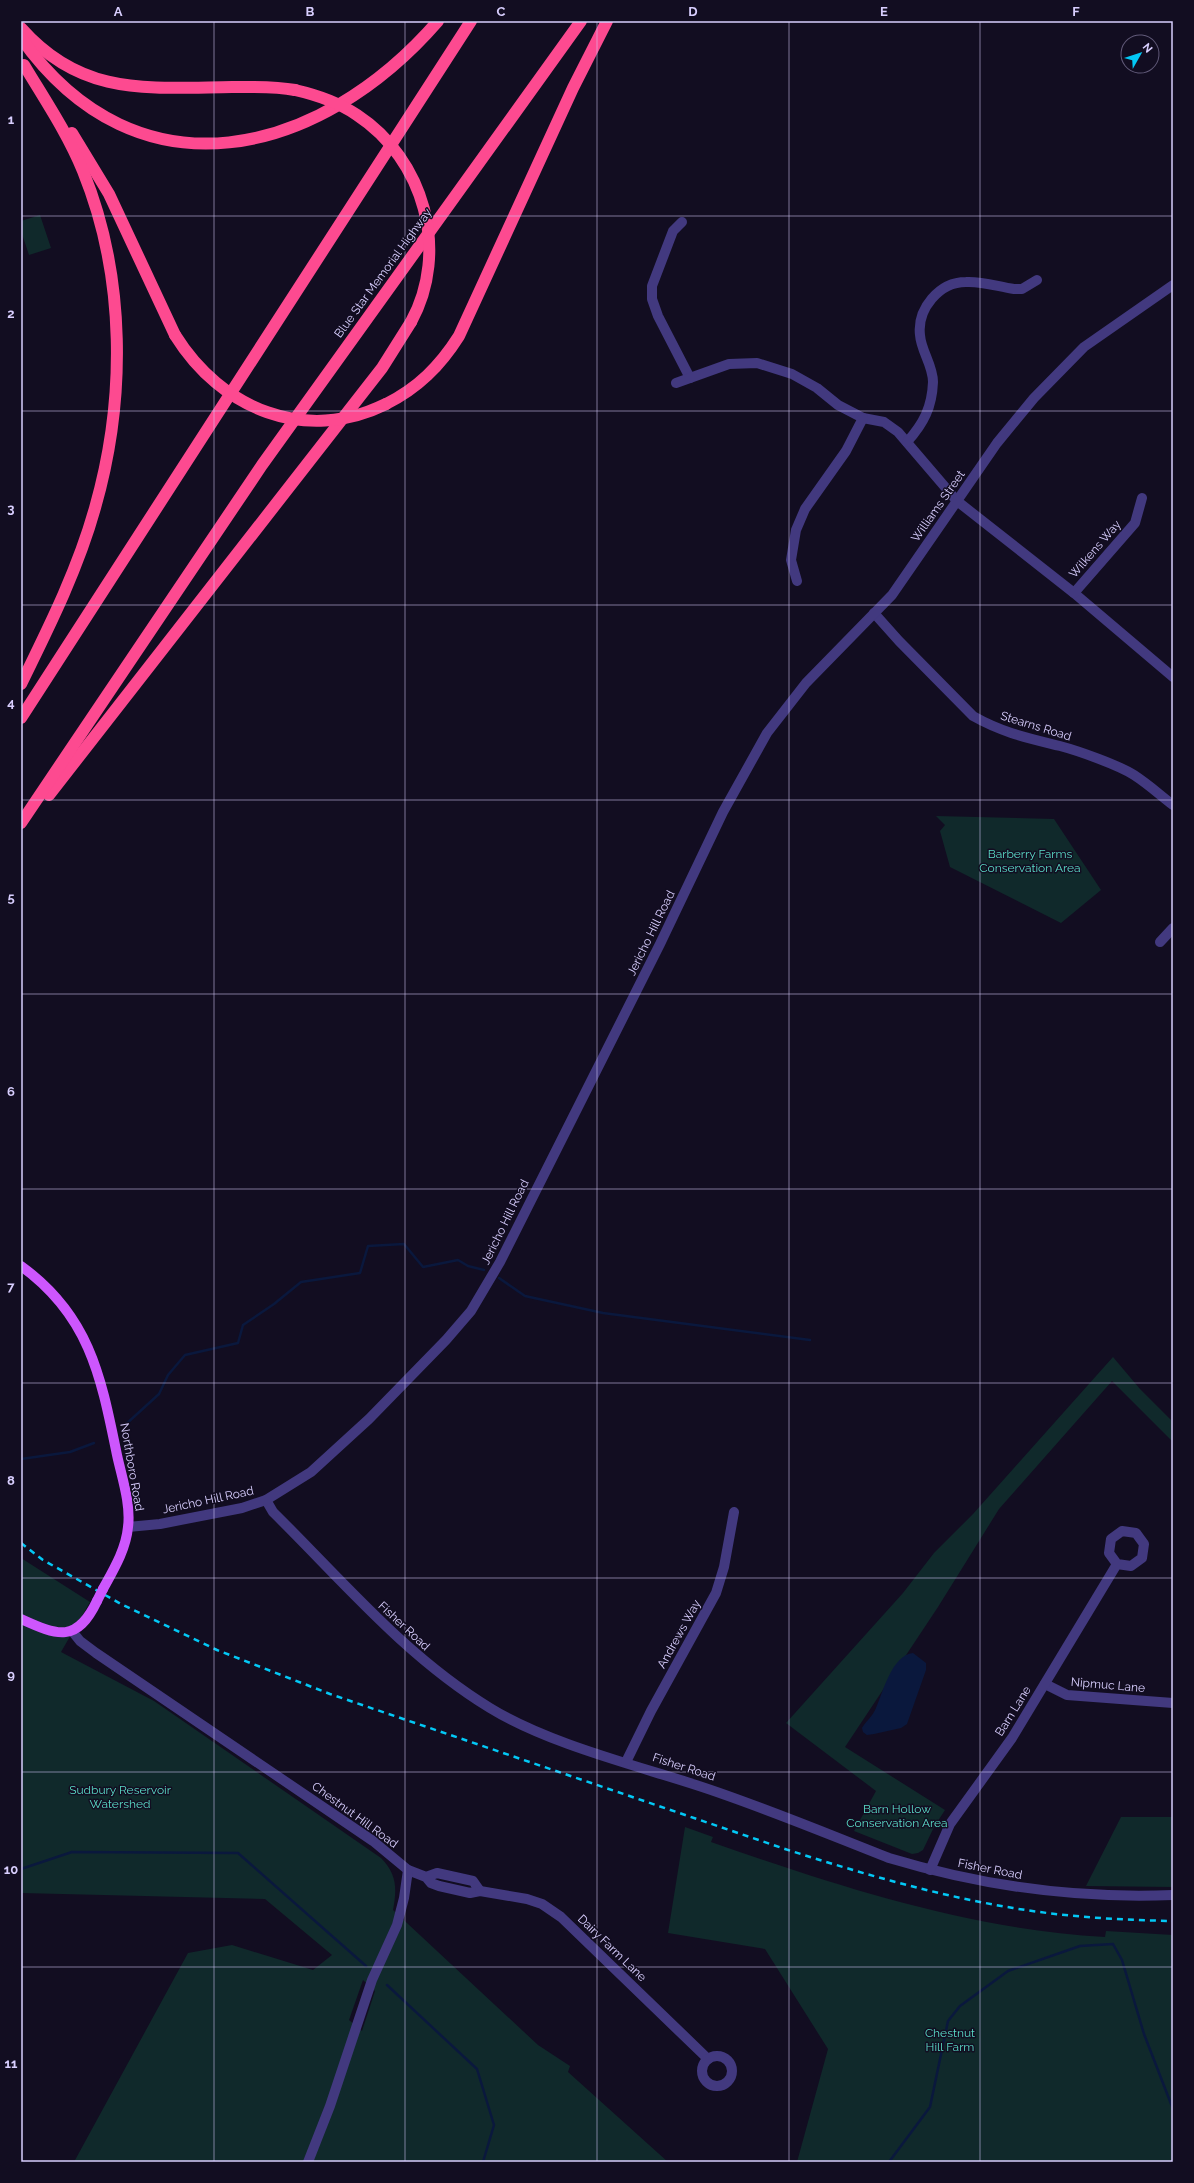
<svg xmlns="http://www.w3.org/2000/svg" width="1194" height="2183" font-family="Raleway,sans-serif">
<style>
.green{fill:#10292b;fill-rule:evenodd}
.water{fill:#0a183d}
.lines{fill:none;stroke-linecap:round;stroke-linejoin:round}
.stream{stroke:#0a183d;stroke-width:2.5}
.minor{stroke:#42397f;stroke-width:10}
.major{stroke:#cd56fd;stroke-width:10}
.highway{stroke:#fd4a90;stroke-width:12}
.rail{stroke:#03c8f5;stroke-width:2.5;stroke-dasharray:6 5;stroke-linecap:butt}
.major-bridge{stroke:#cd56fd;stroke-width:10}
.highway-bridge{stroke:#fd4a90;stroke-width:12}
.grid{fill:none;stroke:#d8cefe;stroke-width:1;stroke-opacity:0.55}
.labels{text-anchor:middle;stroke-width:3;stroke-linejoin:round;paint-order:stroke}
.street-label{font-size:12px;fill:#d8cefe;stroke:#120d21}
.park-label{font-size:12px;fill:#5bddc8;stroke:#120d21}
.neatline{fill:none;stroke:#d8cefe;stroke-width:1.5}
.grid-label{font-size:13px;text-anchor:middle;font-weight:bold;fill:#d8cefe}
</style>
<rect width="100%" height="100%" fill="#120d21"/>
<g class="green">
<polygon points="40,215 51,248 29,255 21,231 21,221"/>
<polygon points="936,816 1054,819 1101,890 1061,923 950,867 940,831 945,825"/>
<polygon points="1113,1357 1140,1389 1173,1422 1173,1442 1112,1381 999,1509 938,1607 845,1747 945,1810 934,1827 923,1850 918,1853 912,1854 854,1831 876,1791 786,1723 903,1593 934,1553 973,1514"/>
<path d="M21,1558L90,1602L61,1652L154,1701L381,1858C397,1874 397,1889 393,1910L538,2045L570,2066L568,2072L668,2162H74L188,1953L232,1945L313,1970L332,1955L265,1899L21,1893ZM363,1980L375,1991L362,2031L349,2020Z"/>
<polygon points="1121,1817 1173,1817 1173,1887 1086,1886"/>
<path d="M685,1827L713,1837L711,1842C840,1887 968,1929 1105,1937L1106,1931L1173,1935V2162H797L828,2049L765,1949L668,1933Z"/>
</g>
<path class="water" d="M913,1653L926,1663V1670L907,1724L901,1728L874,1734L867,1735L863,1732L862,1728C866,1721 873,1716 876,1708C883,1692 892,1655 913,1653Z"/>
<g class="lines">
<g class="stream">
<polyline points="499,1278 525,1296 603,1313 810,1340"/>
<polyline points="125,1425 159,1394 168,1375 185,1355 238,1343 243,1325 274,1304 301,1282 360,1273 368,1246 404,1244 423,1267 458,1260 468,1266 484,1270"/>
<polyline points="21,1459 70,1452 94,1443"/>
<polyline points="21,1869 72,1852 238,1853 366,1966"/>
<polyline points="387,1985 477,2069 494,2125 483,2162"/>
<polyline points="889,2162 930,2107 948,2021 960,2006 1008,1971 1080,1946 1113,1944 1122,1960 1144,2034 1173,2109"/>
</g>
<g class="minor">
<polyline points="682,222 673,231 652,286 652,299 658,316 690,378"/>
<polyline points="676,383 729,364 757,363 792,374 817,388 838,405 863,418 884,422 898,432 957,501 1074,593 1173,677"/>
<path d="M907,442C924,423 932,407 933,382C933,365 921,351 920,335C917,309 939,282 966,282C982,281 999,287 1014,289H1022L1037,280"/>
<polyline points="797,581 791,560 796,530 805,509 846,451 863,418"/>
<polyline points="1074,593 1135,523 1142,498"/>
<path d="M874,613L899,641L973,716C1003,733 1028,738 1060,746C1079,751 1118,765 1134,775C1148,784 1160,795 1173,805"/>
<polyline points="1160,942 1173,928"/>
<path d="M266,1500L273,1512C343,1581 405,1656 490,1708C547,1743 631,1764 696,1785C761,1806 825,1833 889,1858C982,1886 1076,1899 1173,1895"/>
<polyline points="128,1527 160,1524 242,1508 266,1500 311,1472 369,1419 446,1340 471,1311 500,1262 660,944 723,812 767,733 806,683 892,595 997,443 1034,398 1084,347 1173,285"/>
<polyline points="72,1631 80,1641 96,1653 373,1841 408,1870 426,1877 431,1883 439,1886 470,1893 480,1891 473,1881 437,1873 426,1877"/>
<polyline points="1045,1684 1067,1695 1173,1703"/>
<polyline points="626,1762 651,1711 716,1593 724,1567 734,1512"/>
<polyline points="930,1870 950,1824 1012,1738 1117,1564 1131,1566 1142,1558 1144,1544 1136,1533 1122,1531 1111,1539 1109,1553 1117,1564"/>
<polyline points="480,1891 527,1899 542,1904 561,1917 708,2059"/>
<circle cx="717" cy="2071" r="15"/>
<polyline points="308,2162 330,2106 372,1980 397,1925 404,1898 408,1870"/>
</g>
<g class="major">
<path d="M21,1266C90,1316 101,1377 117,1455C122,1478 131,1504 128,1527C126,1549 114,1569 103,1589"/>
<path d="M21,1619C58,1636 77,1643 97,1601"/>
</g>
<g class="highway">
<path d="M21,28C82,97 148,88 232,87C253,87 274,86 295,90"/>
<path d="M21,38C138,203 320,157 438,21"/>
<polyline points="72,133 109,194 175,335"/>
<path d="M386,404C418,388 440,366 459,336L573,88L607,21"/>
<path d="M21,684C49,627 78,569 95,508C126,400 126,277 83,171C68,134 45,100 24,65"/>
<polyline points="21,718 471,21"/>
<polyline points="49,795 382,368 411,322"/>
<polyline points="21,823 262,465 581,21"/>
</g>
<path class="rail" d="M21,1543L43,1560L121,1604L217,1650L330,1694L785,1849C860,1873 935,1895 1013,1908C1066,1917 1120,1920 1173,1921"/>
<polyline class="major-bridge" points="97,1601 103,1589"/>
<g class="highway-bridge">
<path d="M295,90C317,95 338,102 357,115C424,159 450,251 411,322"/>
<path d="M175,335C221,409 305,444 386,404"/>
</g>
</g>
<path class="grid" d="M214,21V2162M405,21V2162M597,21V2162M789,21V2162M980,21V2162M21,216H1173M21,411H1173M21,605H1173M21,800H1173M21,994H1173M21,1189H1173M21,1383H1173M21,1578H1173M21,1772H1173M21,1967H1173"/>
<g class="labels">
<g class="street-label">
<text transform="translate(383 273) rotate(-54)" y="4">Blue Star Memorial Highway</text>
<text transform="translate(938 506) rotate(-55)" y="4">Williams Street</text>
<text transform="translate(1095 549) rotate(-49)" y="4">Wilkens Way</text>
<text transform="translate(1036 726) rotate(17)" y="4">Stearns Road</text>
<text transform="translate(651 933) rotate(-64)" y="4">Jericho Hill Road</text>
<text transform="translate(505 1222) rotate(-64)" y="4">Jericho Hill Road</text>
<text transform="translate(132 1467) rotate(80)" y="4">Northboro Road</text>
<text transform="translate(208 1500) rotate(-12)" y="4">Jericho Hill Road</text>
<text transform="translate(404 1626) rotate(43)" y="4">Fisher Road</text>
<text transform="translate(679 1634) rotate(-61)" y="4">Andrews Way</text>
<text transform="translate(1108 1685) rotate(5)" y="4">Nipmuc Lane</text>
<text transform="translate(1013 1711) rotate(-58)" y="4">Barn Lane</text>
<text transform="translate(684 1767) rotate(18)" y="4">Fisher Road</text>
<text transform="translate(355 1815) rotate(36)" y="4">Chestnut Hill Road</text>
<text transform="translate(990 1869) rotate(11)" y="4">Fisher Road</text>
<text transform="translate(612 1948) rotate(44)" y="4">Dairy Farm Lane</text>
</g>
<g class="park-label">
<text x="1030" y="858">Barberry Farms<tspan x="1030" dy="14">Conservation Area</tspan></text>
<text x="120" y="1794">Sudbury Reservoir<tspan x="120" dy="14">Watershed</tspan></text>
<text x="897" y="1813">Barn Hollow<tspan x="897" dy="14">Conservation Area</tspan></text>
<text x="950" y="2037">Chestnut<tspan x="950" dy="14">Hill Farm</tspan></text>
</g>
</g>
<rect width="1194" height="2183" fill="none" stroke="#120d21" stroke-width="44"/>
<g transform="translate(1140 54) rotate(51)"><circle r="19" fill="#120d21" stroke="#615a79"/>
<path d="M0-3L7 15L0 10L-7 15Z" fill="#03c8f5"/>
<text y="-6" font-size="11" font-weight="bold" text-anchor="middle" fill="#d8cefe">N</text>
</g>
<rect x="22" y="22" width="1150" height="2139" class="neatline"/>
<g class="grid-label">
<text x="118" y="16">A</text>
<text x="310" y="16">B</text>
<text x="501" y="16">C</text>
<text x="693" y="16">D</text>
<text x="884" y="16">E</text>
<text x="1076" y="16">F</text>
<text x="11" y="124">1</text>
<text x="11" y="318">2</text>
<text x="11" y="513">3</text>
<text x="11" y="707">4</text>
<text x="11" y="902">5</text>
<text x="11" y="1096">6</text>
<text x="11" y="1291">7</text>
<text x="11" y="1485">8</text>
<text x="11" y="1679">9</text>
<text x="11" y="1874">10</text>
<text x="11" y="2068">11</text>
</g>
</svg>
